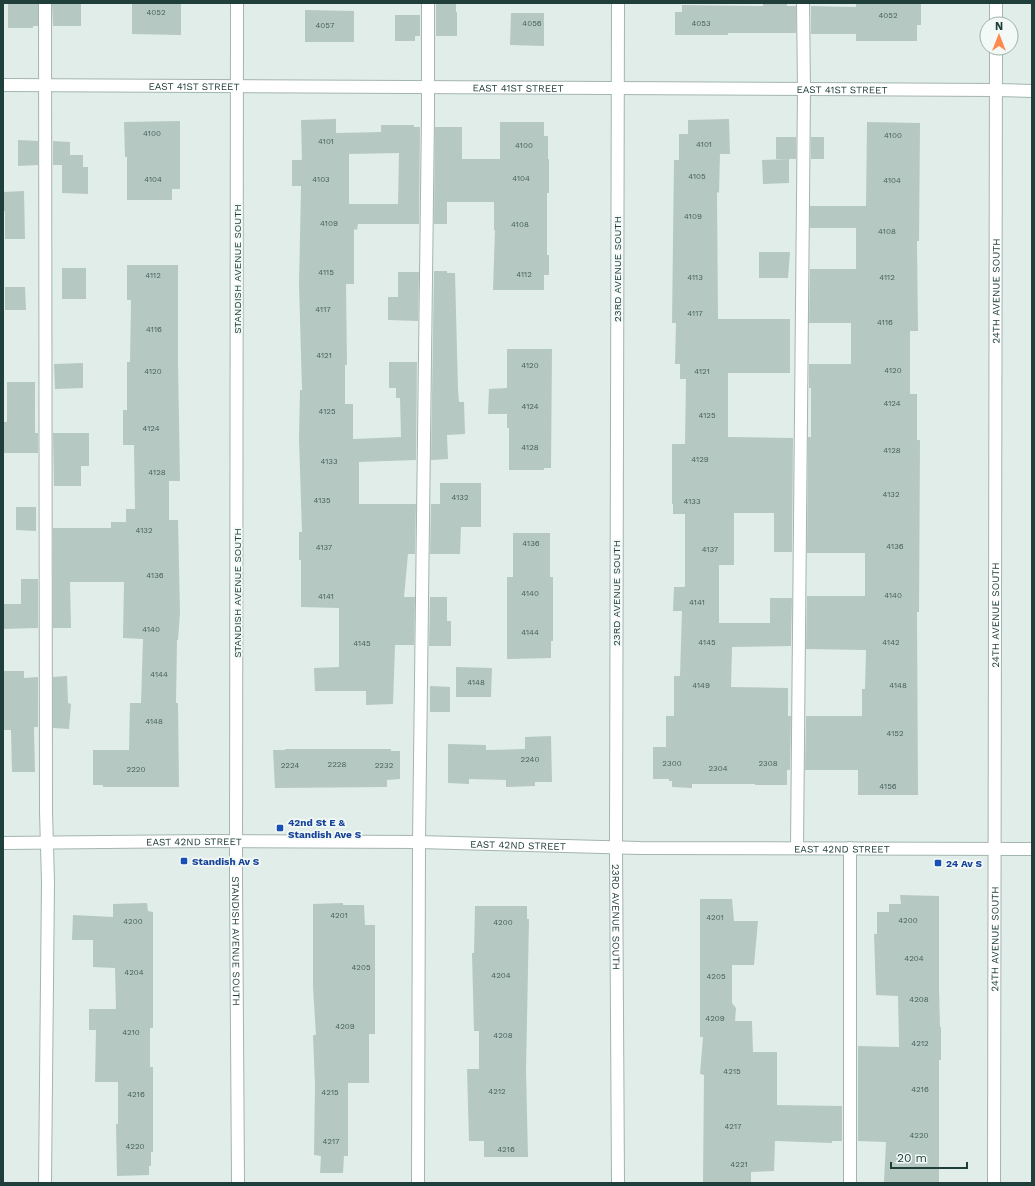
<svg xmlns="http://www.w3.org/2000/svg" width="1035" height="1186" font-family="'Work Sans',sans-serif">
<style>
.building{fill:#b6c8c2;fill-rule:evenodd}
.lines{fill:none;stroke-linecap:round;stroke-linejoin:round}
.minor-casing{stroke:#a3b5b1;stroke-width:14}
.minor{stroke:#fff;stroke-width:12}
.transit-dot{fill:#1a4fb4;stroke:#f2f9f6;stroke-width:1.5}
.labels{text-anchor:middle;stroke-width:3.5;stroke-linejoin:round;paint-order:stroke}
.number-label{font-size:8px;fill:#46615c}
.street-label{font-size:10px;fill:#203f3a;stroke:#f2f9f6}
.transit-label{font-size:10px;font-weight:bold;fill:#164399;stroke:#f2f9f6;text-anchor:start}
</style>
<rect width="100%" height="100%" fill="#e1ede9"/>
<g class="building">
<polygon points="8,3 38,3 38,26 33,26 33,28 8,28"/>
<polygon points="52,3 81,3 81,26 53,26"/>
<polygon points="132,3 181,3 181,35 132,34"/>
<polygon points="436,3 456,3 456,12 457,12 457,36 436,36"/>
<polygon points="763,3 787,3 787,6 796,6 796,33 728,33 728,35 675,35 675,12 682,12 682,5 763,6"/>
<polygon points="856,3 921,4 921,25 917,25 917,41 856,41 856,34 811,34 811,6 856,7"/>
<polygon points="305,10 354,11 354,42 305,42"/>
<polygon points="511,13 544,13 544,46 510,45"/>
<polygon points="395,15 420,15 420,36 415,36 415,41 395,41"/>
<path d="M336,119V133L381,132V125H414V127H420L419,224H358L357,230L354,229V284H346L347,365H345V404H353V439L401,437L400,398H396V388H389V362H417L416,460L359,462V504H416L415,554H408L404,597H415L414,645H395L393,704L366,705V691H315L314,668L339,667V608L301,607V560H299V532H302L299,439L300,390H302L299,284L301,189V186H292V160H301L302,159L301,120ZM399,153L398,204H349V154Z"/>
<polygon points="729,119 730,154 720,154 719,193 717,192 718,319 790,319 790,373 728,373 728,437 793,438 792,552 774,552 774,513 734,513 734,565 719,565 719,623 770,623 770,598 792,598 791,646 732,647 731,687 788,688 788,716 791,716 790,770 787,770 787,785 755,785 755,784 692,784 692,788 672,787 672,781 669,781 669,779 653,779 653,747 666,747 666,716 674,716 674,676 680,676 682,611 673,611 674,587 684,587 685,586 685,514 673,514 673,504 672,504 672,444 685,444 686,379 680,379 680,364 675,364 676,323 672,323 674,160 679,160 679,134 688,134 688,120"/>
<polygon points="180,121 180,189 172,189 172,200 127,200 127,157 125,157 124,122"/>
<polygon points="500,122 544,122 544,136 548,136 548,159 549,159 549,193 547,193 547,255 549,255 549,275 544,275 544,290 493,290 495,230 494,230 494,202 447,202 447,224 434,224 435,127 462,127 462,159 500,159"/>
<polygon points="867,122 920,123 919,241 917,241 918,331 910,331 910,394 917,394 917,440 920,440 919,612 917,612 918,795 858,795 858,770 805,770 806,716 862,716 862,689 865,689 866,650 806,649 807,596 865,596 865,553 807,553 808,437 811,437 811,388 809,388 809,364 851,364 851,323 809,323 810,269 856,269 856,228 810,228 810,206 866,206"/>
<rect x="776" y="137" width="20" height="22"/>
<rect x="811" y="137" width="13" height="22"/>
<polygon points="18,140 38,141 38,165 18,166"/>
<polygon points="53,141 70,142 70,155 83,155 83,167 88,167 88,194 62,193 62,165 53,165"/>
<polygon points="789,159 789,183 763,184 762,160"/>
<polygon points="24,191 25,239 5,239 5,211 3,211 3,192"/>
<polygon points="759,252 790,252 788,278 759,278"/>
<polygon points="127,265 178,265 178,362 180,481 169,481 169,520 178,520 180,613 178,640 177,640 176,703 178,703 179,787 103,787 103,785 93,785 93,750 129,750 130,703 141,703 143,639 123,638 124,582 70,582 71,628 53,628 53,528 111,528 111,522 126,522 126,509 135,509 134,445 123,445 123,410 127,410 127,362 130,362 131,300 127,300"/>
<rect x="62" y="268" width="24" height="31"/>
<polygon points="434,271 447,271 447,273 455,273 458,389 459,402 464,402 465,434 447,435 448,459 431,460"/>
<polygon points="398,272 419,272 418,321 388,320 388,297 398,297"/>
<polygon points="5,287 25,287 26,310 5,310"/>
<polygon points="507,349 552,349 551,468 544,468 544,470 509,470 509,428 507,428 507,414 488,414 489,389 507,388"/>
<polygon points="83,363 83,388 55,389 54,364"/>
<polygon points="7,382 35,382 35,433 38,433 38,453 3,453 3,422 7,422"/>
<polygon points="53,433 89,433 89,466 81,466 81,486 54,486"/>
<polygon points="440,483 481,483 481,527 461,527 460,554 430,554 431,504 440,504"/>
<polygon points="16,507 36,507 36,531 16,530"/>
<polygon points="513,533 550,533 550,577 553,577 553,641 551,641 551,658 507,659 507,577 513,577"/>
<polygon points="21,579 38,579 38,628 3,629 3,604 21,604"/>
<polygon points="430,597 447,597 447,621 451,621 451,646 429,646"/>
<polygon points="456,667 492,668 491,697 456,697"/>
<polygon points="3,671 24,671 24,678 38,677 38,727 34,727 35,772 12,772 11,730 3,730"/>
<polygon points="67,676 68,703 71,704 69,729 53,728 53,677"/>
<polygon points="430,686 450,687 450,712 430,712"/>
<polygon points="551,736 552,782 535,782 535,786 506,787 506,780 469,779 469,784 448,783 448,744 486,745 486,750 525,749 525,737"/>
<polygon points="285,749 391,749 391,751 400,751 400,779 387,780 387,787 275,788 273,750 285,750"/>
<polygon points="900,895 939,896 939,989 940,1027 941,1027 941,1060 939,1060 939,1183 884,1182 886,1142 858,1141 858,1046 899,1047 898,996 876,995 874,934 877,934 877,912 889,912 889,904 901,904"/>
<polygon points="700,899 732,899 734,921 758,921 754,965 732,965 732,1003 736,1008 735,1021 752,1021 753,1052 777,1052 777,1105 842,1106 842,1141 832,1141 832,1143 775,1141 774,1171 751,1172 751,1183 703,1183 704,1075 700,1074 703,1037 700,1037"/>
<polygon points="147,903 148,911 153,912 153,1028 150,1028 150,1067 153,1067 153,1152 151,1152 151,1166 149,1166 149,1175 117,1176 116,1124 118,1124 118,1082 95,1082 96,1030 89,1030 89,1009 116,1009 115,968 93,967 93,940 72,940 73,915 113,917 113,904"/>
<polygon points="343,903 343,905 364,905 365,925 375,925 375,1034 369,1034 369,1083 348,1083 348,1156 344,1156 343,1173 320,1173 321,1156 314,1155 315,1085 313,1035 316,1035 313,987 313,904"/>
<polygon points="475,906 527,906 527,919 529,919 526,1070 528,1157 484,1157 484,1141 469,1141 467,1069 479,1069 479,1031 474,1031 472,953 474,953"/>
</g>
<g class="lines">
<g class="minor-casing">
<g id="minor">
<path id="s1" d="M237,3L236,878L238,1183"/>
<path id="s2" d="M618,3L616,847L618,1183"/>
<polyline points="996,24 996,3"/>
<path id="s3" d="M3,85L996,90L1032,91"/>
<path id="s4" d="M3,843L207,841L419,842L640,848L1032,849"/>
<polyline points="797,848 804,90 803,3"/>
<polyline points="45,1183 48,881 46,812 45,3"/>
<polyline points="418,1183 419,842 428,115 428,3"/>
<polyline points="850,1183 850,848"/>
<path id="s5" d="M994,1183L996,48"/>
</g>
</g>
<use href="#minor" class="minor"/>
</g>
<g class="transit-dot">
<rect x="276" y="824" width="8" height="8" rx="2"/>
<rect x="180" y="857" width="8" height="8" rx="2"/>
<rect x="934" y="859" width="8" height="8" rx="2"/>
</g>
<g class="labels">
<g class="number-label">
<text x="156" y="15">4052</text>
<text x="888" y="18">4052</text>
<text x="532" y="26">4056</text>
<text x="701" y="26">4053</text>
<text x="325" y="28">4057</text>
<text x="152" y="136">4100</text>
<text x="893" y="138">4100</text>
<text x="326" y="144">4101</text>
<text x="704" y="147">4101</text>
<text x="524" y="148">4100</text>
<text x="697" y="179">4105</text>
<text x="521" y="181">4104</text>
<text x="153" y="182">4104</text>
<text x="321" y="182">4103</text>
<text x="892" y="183">4104</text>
<text x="693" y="219">4109</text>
<text x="329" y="226">4109</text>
<text x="520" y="227">4108</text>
<text x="887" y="234">4108</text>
<text x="326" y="275">4115</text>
<text x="524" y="277">4112</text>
<text x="153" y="278">4112</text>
<text x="695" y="280">4113</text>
<text x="887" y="280">4112</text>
<text x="323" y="312">4117</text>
<text x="695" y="316">4117</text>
<text x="885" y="325">4116</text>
<text x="154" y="332">4116</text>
<text x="324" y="358">4121</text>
<text x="530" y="368">4120</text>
<text x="893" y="373">4120</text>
<text x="153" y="374">4120</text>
<text x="702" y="374">4121</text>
<text x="892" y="406">4124</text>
<text x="530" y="409">4124</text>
<text x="327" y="414">4125</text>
<text x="707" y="418">4125</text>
<text x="151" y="431">4124</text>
<text x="530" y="450">4128</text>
<text x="892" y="453">4128</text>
<text x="700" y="462">4129</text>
<text x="329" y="464">4133</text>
<text x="157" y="475">4128</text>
<text x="891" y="497">4132</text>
<text x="460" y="500">4132</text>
<text x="322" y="503">4135</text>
<text x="692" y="504">4133</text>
<text x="144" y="533">4132</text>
<text x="531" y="546">4136</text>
<text x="895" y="549">4136</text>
<text x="324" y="550">4137</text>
<text x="710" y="552">4137</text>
<text x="155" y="578">4136</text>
<text x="530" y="596">4140</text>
<text x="893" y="598">4140</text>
<text x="326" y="599">4141</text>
<text x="697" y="605">4141</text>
<text x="151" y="632">4140</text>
<text x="530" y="635">4144</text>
<text x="707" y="645">4145</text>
<text x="891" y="645">4142</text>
<text x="362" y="646">4145</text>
<text x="159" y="677">4144</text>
<text x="476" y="685">4148</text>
<text x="701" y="688">4149</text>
<text x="898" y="688">4148</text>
<text x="154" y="724">4148</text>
<text x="895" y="736">4152</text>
<text x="530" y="762">2240</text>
<text x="672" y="766">2300</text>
<text x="768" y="766">2308</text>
<text x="337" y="767">2228</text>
<text x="290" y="768">2224</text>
<text x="384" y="768">2232</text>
<text x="718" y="771">2304</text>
<text x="136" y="772">2220</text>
<text x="888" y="789">4156</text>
<text x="339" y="918">4201</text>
<text x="715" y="920">4201</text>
<text x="908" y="923">4200</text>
<text x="133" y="924">4200</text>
<text x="503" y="925">4200</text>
<text x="914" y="961">4204</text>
<text x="361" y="970">4205</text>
<text x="134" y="975">4204</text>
<text x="501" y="978">4204</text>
<text x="716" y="979">4205</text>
<text x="919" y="1002">4208</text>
<text x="715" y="1021">4209</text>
<text x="345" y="1029">4209</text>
<text x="131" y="1035">4210</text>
<text x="503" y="1038">4208</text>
<text x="920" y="1046">4212</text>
<text x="732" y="1074">4215</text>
<text x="920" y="1092">4216</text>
<text x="497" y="1094">4212</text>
<text x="330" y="1095">4215</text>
<text x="136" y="1097">4216</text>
<text x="733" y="1129">4217</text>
<text x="919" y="1138">4220</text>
<text x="331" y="1144">4217</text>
<text x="135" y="1149">4220</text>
<text x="506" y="1152">4216</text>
<text x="739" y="1167">4221</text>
</g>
<g class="street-label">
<text dy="4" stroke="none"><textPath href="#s3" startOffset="191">EAST 41ST STREET</textPath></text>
<text dy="4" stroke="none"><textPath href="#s3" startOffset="515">EAST 41ST STREET</textPath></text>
<text dy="4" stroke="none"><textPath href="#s3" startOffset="839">EAST 41ST STREET</textPath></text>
<text transform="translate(237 269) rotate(-90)" y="4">STANDISH AVENUE SOUTH</text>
<text transform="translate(617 269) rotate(-90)" y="4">23RD AVENUE SOUTH</text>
<text dy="4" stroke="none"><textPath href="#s5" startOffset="892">24TH AVENUE SOUTH</textPath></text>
<text transform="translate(237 593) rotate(-90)" y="4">STANDISH AVENUE SOUTH</text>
<text transform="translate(616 593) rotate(-90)" y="4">23RD AVENUE SOUTH</text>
<text dy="4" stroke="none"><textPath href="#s5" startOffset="568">24TH AVENUE SOUTH</textPath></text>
<text dy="4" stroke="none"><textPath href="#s4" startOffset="191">EAST 42ND STREET</textPath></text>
<text dy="4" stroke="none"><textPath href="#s4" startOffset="515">EAST 42ND STREET</textPath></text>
<text dy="4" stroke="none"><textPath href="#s4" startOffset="839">EAST 42ND STREET</textPath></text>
<text dy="4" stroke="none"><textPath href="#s2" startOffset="914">23RD AVENUE SOUTH</textPath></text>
<text dy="4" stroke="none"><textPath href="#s5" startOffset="244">24TH AVENUE SOUTH</textPath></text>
<text dy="4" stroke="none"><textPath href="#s1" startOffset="938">STANDISH AVENUE SOUTH</textPath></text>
</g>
<g class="transit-label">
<text x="288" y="826">42nd St E &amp;<tspan x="288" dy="12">Standish Ave S</tspan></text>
<text x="192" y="865">Standish Av S</text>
<text x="946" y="867">24 Av S</text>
</g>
</g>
<rect width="1035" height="1186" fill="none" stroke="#203f3a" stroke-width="8"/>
<g transform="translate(999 36)"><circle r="19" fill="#f2f9f6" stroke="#9eafab"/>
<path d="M0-3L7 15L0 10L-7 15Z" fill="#fd894f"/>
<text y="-6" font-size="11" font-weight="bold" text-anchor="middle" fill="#203f3a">N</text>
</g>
<path d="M891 1162v6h76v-6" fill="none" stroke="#203f3a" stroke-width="2"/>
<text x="897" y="1162" font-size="12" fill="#203f3a" stroke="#f2f9f6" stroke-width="3" paint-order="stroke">20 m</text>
</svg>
